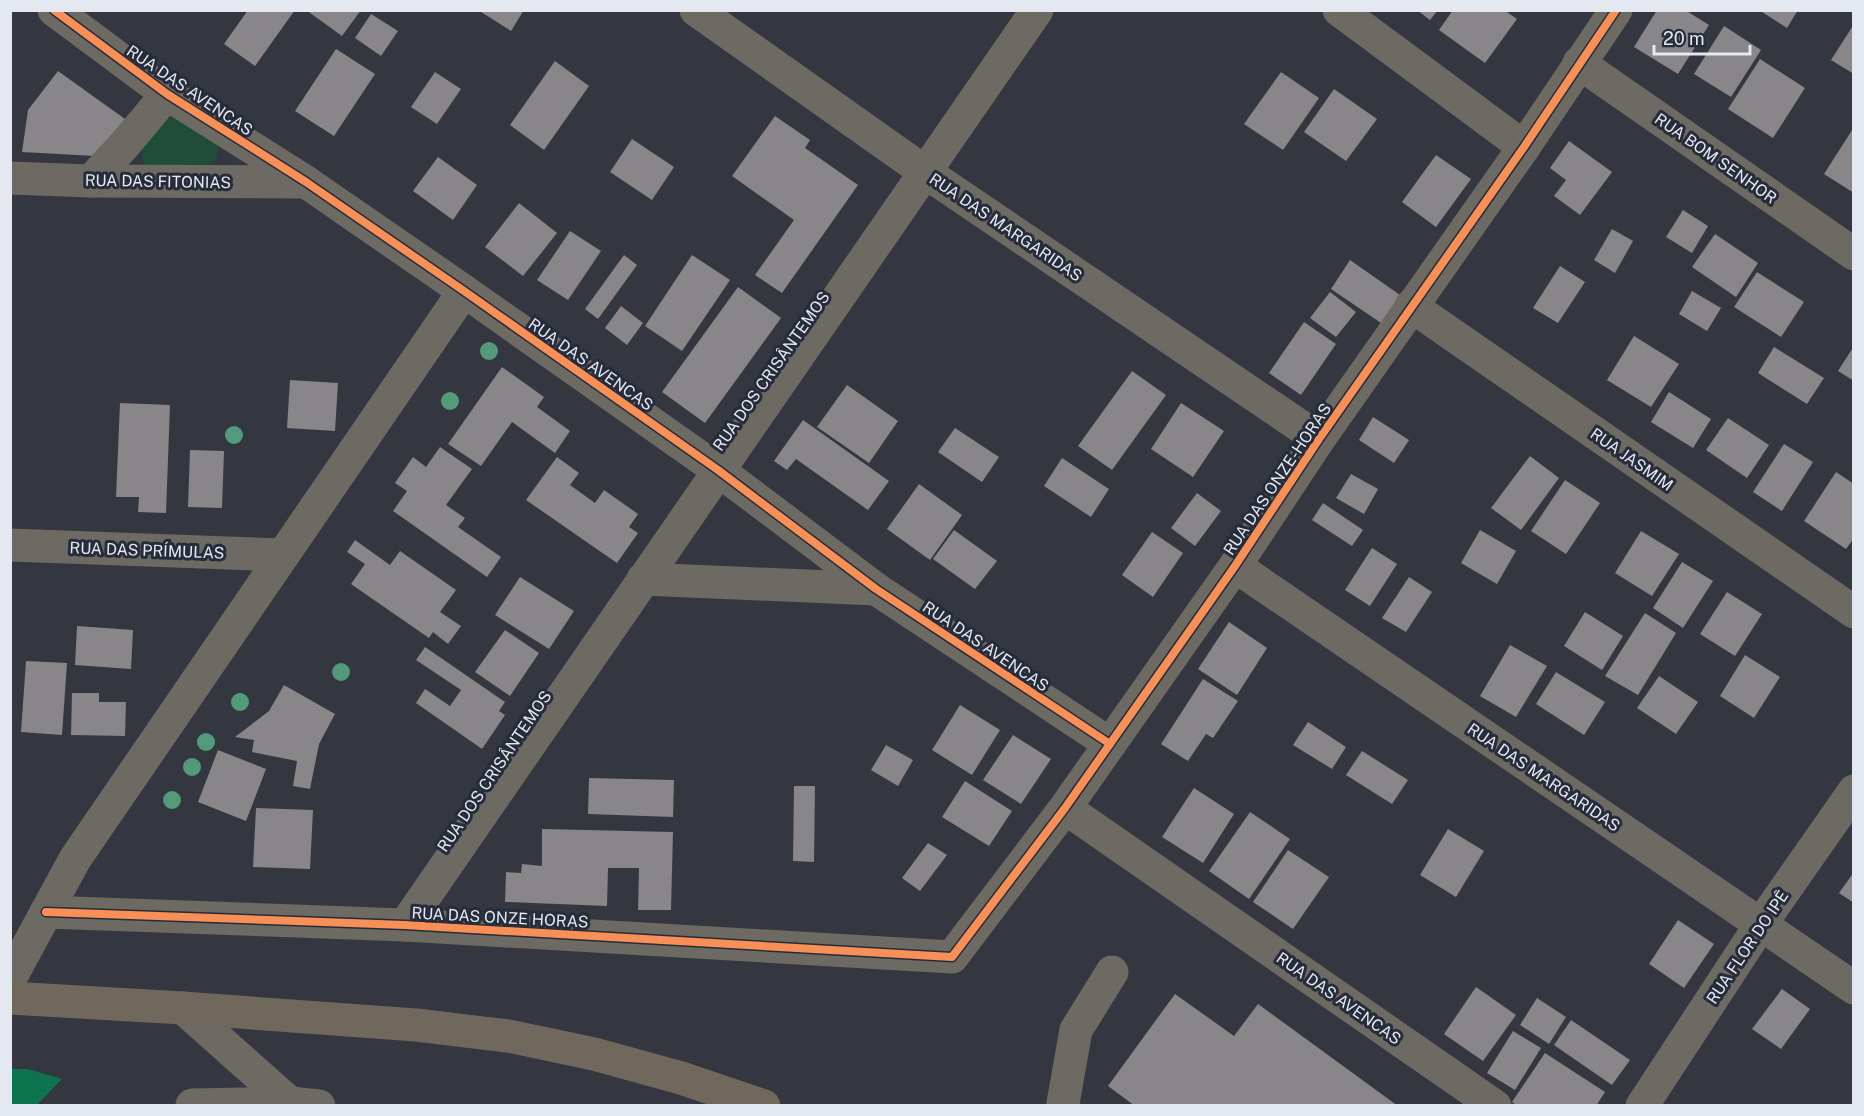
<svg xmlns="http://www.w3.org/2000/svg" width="1864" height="1116" font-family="'Public Sans',sans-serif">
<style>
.green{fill:#204d39}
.forest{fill:#0d734e}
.building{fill:#888688}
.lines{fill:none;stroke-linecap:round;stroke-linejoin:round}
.minor{stroke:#6d6963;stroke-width:33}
.major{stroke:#70685c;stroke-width:33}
.cycleway-casing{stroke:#262c39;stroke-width:11}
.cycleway{stroke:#f78f57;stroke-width:8}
.tree{fill:#529a7b}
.labels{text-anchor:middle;stroke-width:6;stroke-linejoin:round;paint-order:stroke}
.street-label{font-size:16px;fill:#e4e8f1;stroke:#262c39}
</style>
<rect width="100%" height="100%" fill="#34373f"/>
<path class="green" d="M181,117L217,142V156L208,169L147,173C135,144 145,140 163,119Z"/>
<polygon class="forest" points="11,1069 28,1069 62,1079 37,1105 11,1105"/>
<g class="building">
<polygon points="248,10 295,10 255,66 224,44"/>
<polygon points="306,10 361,10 342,36"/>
<polygon points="478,10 524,10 511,31"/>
<polygon points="1417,10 1438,10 1430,20"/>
<polygon points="1453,10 1504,10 1517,19 1485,63 1439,30"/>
<polygon points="1657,10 1685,10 1709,25 1678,74 1634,47"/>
<polygon points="1759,10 1798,10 1787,28"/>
<polygon points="371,14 398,31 381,56 355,38"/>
<polygon points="1854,24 1854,74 1831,60"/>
<polygon points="1724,26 1761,50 1731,97 1694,74"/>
<polygon points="336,49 375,74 334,136 295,111"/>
<polygon points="1760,59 1805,88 1773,138 1728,109"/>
<polygon points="555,61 589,86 544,150 510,125"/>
<polygon points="58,71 125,119 95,156 22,152 28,110"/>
<polygon points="435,72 461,89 437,124 411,107"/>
<polygon points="1281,72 1319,98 1283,150 1244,124"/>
<polygon points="1334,89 1377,119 1346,161 1304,132"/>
<polygon points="775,116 810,140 805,148 858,185 782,293 755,275 794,220 732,176"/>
<polygon points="1854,127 1854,193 1824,174"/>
<polygon points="632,139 674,167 652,200 610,172"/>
<polygon points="1569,141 1612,172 1580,215 1554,196 1566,180 1550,168"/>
<polygon points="1436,155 1471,179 1436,227 1402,202"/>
<polygon points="438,157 477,185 453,220 413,191"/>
<polygon points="519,203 557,233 523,276 485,247"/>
<polygon points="1683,210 1708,226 1692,253 1666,237"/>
<polygon points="1612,229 1633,241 1615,273 1594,260"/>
<polygon points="570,231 601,251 568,300 537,280"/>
<polygon points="1715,234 1758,263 1736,297 1692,267"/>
<polygon points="624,255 637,265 598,319 585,309"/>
<polygon points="692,255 730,280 682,351 645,326"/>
<polygon points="1350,260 1400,295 1381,323 1331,289"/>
<polygon points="1560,266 1585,282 1558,323 1533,308"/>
<polygon points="1757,272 1804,302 1781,337 1734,307"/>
<polygon points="738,287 781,318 705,423 662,392"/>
<polygon points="1692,291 1721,308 1707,331 1679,314"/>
<polygon points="1330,292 1356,312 1336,337 1310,318"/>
<polygon points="621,306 643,323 627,345 605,328"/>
<polygon points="1304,322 1336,344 1301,395 1269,373"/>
<polygon points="1634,336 1679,364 1651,407 1607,380"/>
<polygon points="1854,346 1854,381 1838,371"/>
<polygon points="1774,347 1824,378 1807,404 1758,373"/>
<polygon points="502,367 544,397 537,407 570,431 555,453 512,422 481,466 448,444"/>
<polygon points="1132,371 1166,395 1112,470 1078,446"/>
<polygon points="290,380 338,383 335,431 287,428"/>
<polygon points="847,385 898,421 869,463 817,427"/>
<polygon points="1669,392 1711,419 1693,448 1651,422"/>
<polygon points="120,403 170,405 166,513 138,512 139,497 116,497"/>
<polygon points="1181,403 1224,431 1193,477 1151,449"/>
<polygon points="1373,417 1409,440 1394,463 1359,440"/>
<polygon points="1728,418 1769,445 1747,478 1706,450"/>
<polygon points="803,420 889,481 868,510 796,459 787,470 774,461"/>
<polygon points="955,428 999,457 982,482 938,452"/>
<polygon points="1784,444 1813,462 1782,511 1753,492"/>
<polygon points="440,447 472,469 446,505 465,518 458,527 501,557 487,577 393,511 407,491 395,483 413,457 426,467"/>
<polygon points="190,450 224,451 222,508 188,507"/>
<polygon points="1530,456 1559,478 1521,530 1491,508"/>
<polygon points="557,457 579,473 570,485 595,503 604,490 638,514 629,527 638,533 617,563 526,500"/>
<polygon points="1062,458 1109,489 1091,517 1044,486"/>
<polygon points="1836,472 1854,484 1854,538 1846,549 1804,521"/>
<polygon points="1351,474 1378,489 1364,514 1336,498"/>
<polygon points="1565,480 1600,503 1566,554 1531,531"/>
<polygon points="919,484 962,515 930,560 887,529"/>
<polygon points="1197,493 1221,511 1195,546 1171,528"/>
<polygon points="1323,503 1363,530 1352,546 1312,520"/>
<polygon points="954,530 997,561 975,589 933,559"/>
<polygon points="1480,530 1516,551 1497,584 1461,563"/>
<polygon points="1641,531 1679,554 1652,596 1615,573"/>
<polygon points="1152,532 1183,553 1153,597 1122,575"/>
<polygon points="355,540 390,565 400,551 456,590 440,612 461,626 448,644 433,632 429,638 351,584 365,564 347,552"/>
<polygon points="1372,548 1397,564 1370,606 1345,590"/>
<polygon points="1682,562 1713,581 1683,628 1653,608"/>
<polygon points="520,577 574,611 549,649 495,615"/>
<polygon points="1409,577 1432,592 1406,632 1382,618"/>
<polygon points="1727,592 1762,614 1735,656 1700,634"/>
<polygon points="1585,612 1623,636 1602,670 1564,646"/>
<polygon points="1645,613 1676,633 1638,695 1605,676"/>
<polygon points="1229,622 1267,648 1237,695 1198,669"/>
<polygon points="77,626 133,630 131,669 75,665"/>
<polygon points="505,630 539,653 510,696 475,672"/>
<polygon points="1510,645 1547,666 1516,717 1480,696"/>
<polygon points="425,647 505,702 499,711 505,715 482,749 416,703 425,689 450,706 461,690 416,660"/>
<polygon points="1745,655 1780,677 1754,718 1720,696"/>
<polygon points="26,661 67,663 62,735 21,732"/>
<polygon points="1556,672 1605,702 1584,735 1536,704"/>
<polygon points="1659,676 1698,702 1676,734 1637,708"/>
<polygon points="1203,679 1238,701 1213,738 1206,734 1188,761 1161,744"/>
<polygon points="284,685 335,714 319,744 310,789 293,786 297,761 252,752 254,740 235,737 269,711"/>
<polygon points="72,693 99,693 99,702 126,702 125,736 71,735"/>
<polygon points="960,705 1000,730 972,775 932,750"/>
<polygon points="1308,722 1346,747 1332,769 1293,745"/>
<polygon points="1013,735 1051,759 1021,804 983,780"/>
<polygon points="886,745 913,760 898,786 871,770"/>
<polygon points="218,750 266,769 246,821 198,802"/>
<polygon points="1362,751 1408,780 1392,804 1346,775"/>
<polygon points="589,778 674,780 673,817 588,814"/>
<polygon points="965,781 1012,811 989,846 942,817"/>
<polygon points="794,786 815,786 814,862 793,861"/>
<polygon points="1194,788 1234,814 1203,863 1162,837"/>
<polygon points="256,808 313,810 310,869 253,867"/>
<polygon points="1250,812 1290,839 1249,899 1209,871"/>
<polygon points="542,829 673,832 671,910 638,910 639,868 608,868 607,906 505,902 506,872 521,873 522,864 542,866"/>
<polygon points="1448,829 1484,851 1456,897 1420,875"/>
<polygon points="928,843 947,855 920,891 902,878"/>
<polygon points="1288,850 1329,877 1293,929 1253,902"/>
<polygon points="1854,872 1854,903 1839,893"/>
<polygon points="1678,920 1714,944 1684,988 1649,964"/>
<polygon points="1476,987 1516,1015 1483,1061 1444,1034"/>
<polygon points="1782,989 1810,1009 1781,1049 1752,1029"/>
<polygon points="1175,994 1234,1036 1258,1004 1398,1106 1135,1106 1108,1086"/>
<polygon points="1537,998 1566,1017 1549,1044 1520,1025"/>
<polygon points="1571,1020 1630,1060 1612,1085 1554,1045"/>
<polygon points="1513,1031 1541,1048 1515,1090 1487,1073"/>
<polygon points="1545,1053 1605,1092 1596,1106 1517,1106 1512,1102"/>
</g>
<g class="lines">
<g class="minor">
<polyline points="54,10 167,94 306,182 464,291 718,470 876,589 1110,744"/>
<polyline points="696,10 925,172 1319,439"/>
<polyline points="1339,10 1524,147"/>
<polyline points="1579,63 1854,254"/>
<polyline points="10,178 91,181 306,182"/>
<polyline points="91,181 126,143 167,94"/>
<polyline points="1411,306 1854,612"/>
<polyline points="10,545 283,555"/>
<polyline points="1235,566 1854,988"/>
<polyline points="643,579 876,589"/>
<polyline points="1065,808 1495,1106"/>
<polyline points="46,912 405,925 952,957 1065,808 1235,566 1319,439 1524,147 1616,10"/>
<polyline points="405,925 1037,10"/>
<polyline points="10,979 75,859 464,291"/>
<polyline points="183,1008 290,1103"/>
<polyline points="192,1105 290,1103 319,1106"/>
<polyline points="1064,1106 1063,1103 1076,1030 1112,972"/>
<polyline points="1642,1106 1761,924 1854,791"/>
</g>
<polyline class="major" points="10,998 183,1008 416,1025 508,1036 594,1054 681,1078 764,1106"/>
<g class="cycleway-casing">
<g id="cycleway">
<polyline points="54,10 167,94 306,182 464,291 718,470 876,589 1110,744"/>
<polyline points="46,912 405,925 952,957 1065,808 1235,566 1319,439 1524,147 1616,10"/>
</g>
</g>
<use href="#cycleway" class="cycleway"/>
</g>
<g class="tree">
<circle cx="489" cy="351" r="9"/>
<circle cx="450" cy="401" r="9"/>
<circle cx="234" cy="435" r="9"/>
<circle cx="341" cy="672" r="9"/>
<circle cx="240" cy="702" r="9"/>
<circle cx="206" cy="742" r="9"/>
<circle cx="192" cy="767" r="9"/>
<circle cx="172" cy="800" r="9"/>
</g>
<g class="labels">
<g class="street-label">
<text transform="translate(190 90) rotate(34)" y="6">RUA DAS AVENCAS</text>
<text transform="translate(1716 158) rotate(35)" y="6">RUA BOM SENHOR</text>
<text transform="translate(158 181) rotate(1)" y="6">RUA DAS FITONIAS</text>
<text transform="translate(1006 227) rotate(34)" y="6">RUA DAS MARGARIDAS</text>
<text transform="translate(591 364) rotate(35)" y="6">RUA DAS AVENCAS</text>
<text transform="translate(771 371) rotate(-55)" y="6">RUA DOS CRISÂNTEMOS</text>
<text transform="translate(1632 459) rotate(35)" y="6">RUA JASMIM</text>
<text transform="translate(1277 479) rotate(-56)" y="6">RUA DAS ONZE-HORAS</text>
<text transform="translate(147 550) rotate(2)" y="6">RUA DAS PRÍMULAS</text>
<text transform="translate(986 646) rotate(34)" y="6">RUA DAS AVENCAS</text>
<text transform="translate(494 771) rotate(-56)" y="6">RUA DOS CRISÂNTEMOS</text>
<text transform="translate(1544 777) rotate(34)" y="6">RUA DAS MARGARIDAS</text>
<text transform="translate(500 917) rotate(3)" y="6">RUA DAS ONZE HORAS</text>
<text transform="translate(1747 947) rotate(-56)" y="6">RUA FLOR DO IPÊ</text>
<text transform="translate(1339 998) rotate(35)" y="6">RUA DAS AVENCAS</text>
</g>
</g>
<rect width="1864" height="1116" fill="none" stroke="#e4e8f1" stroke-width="24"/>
<path d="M1654 45v9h96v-9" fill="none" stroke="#e4e8f1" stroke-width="3"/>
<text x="1663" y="45" font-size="18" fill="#e4e8f1" stroke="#262c39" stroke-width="4.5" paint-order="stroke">20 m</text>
</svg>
